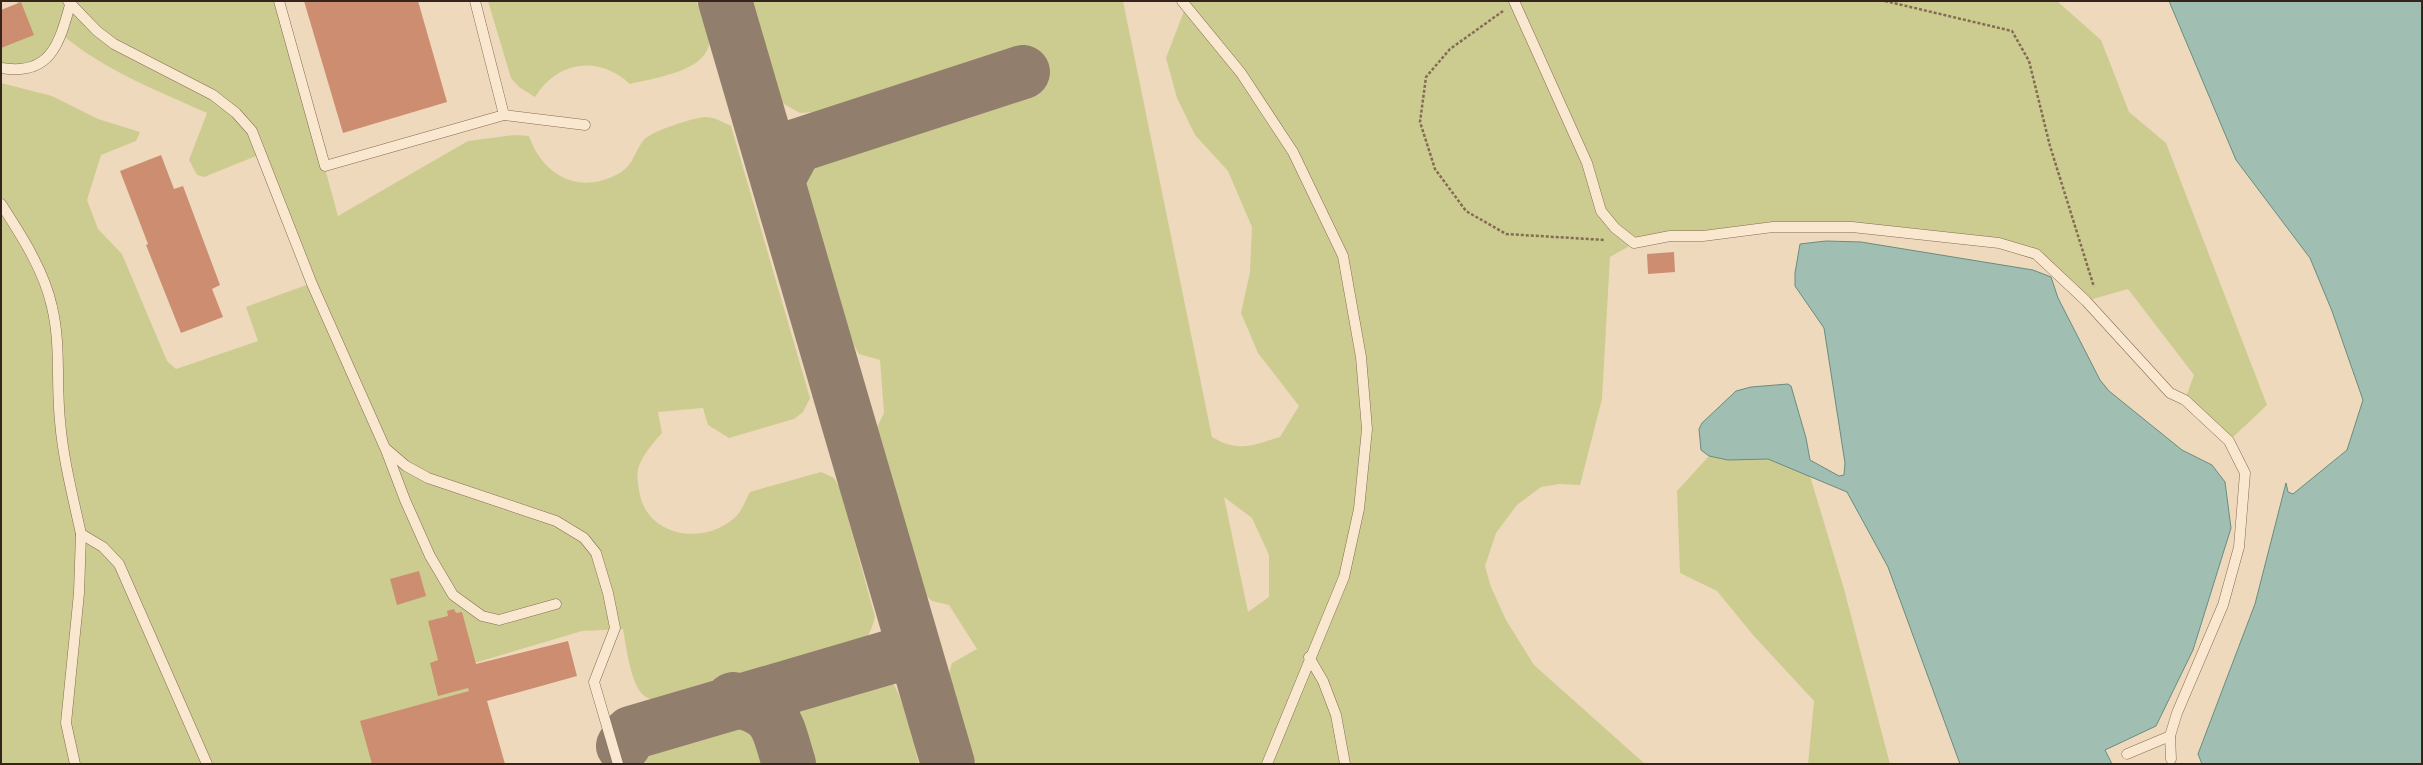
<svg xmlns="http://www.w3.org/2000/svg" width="2423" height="765" font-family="Georgia,serif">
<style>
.green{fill:#cccc90;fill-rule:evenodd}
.water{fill:#a0bfb2;stroke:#688c7f}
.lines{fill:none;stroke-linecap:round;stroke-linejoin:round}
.taxiway{stroke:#917e6c;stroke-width:54}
.building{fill:#cd8d71}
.service-casing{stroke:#866a55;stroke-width:11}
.path{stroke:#866a55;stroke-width:2.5;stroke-dasharray:3 2;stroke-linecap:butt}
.service{stroke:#f9e8cf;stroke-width:10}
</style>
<rect width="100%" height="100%" fill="#eed9bc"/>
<g class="green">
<path d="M16,1H279L338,216L468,141L514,135L529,136C543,176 579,195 618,174C633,166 634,153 643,141C650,131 693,118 705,117C714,117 723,122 731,126L810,398L803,412L794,419L729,438L708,425L703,408L658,412L662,433C653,443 644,453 639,466C636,473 638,483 639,490C645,535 699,546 732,520C741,514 745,501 750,492L821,472L834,478L840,489L875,617C871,633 865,643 853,655L679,703C668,703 657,703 646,697C631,689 626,645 623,629L582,631L471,664L498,764H1V83L52,96L98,119L140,132L136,141L101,155L87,200L98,229L122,254L167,361L176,369L258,341L246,307L312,283L261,154L204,177L197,175L189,160L207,113C156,90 104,70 61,34L42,64L1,68V44L31,34Z"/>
<path d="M488,1H697C699,10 710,37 709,45C703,72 653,78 630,84C598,55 558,61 535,97L519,87L511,78Z"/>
<path d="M751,1H1123L1212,437C1239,453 1252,445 1280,437L1299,406L1258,353L1241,313L1250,272L1252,227L1228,171L1195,135L1177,98L1166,58L1186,6L1182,1H2057L2101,40L2129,112L2166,143L2267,405L2229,441L2185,400L2194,375L2128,289L2086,301L2036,254L1999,243L1852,227L1647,236L1610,257L1602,399L1580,485L1559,484L1541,487L1517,505L1496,533L1485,566L1491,587L1506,620L1534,665L1645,764H976L949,674L952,663L977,649L949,605L932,601L923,592L878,436L877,427L884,413L880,360L859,354L851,340L806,186C806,171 809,164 822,156L1012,98L800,113L784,104L777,95ZM1224,497L1252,518L1269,555V597L1248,612Z"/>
<polygon points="1709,456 1728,460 1768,459 1810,476 1844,589 1890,764 1808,764 1814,701 1753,635 1717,591 1680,573 1677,491"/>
<path d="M862,670C872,673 883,673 891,681C903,694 914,745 919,764H808L793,724C810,685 820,679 862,670Z"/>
<path d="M730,713L756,731L765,764H646C642,751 650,735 662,729C674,723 714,717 730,713Z"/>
</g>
<g class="water">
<polygon points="2169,1 2422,1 2422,764 2202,764 2198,754 2255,604 2286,483 2288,492 2293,494 2347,450 2363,400 2332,311 2310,258 2236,160"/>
<polygon points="1826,241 1861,242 2033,270 2051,277 2058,298 2100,380 2109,391 2182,450 2212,465 2225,482 2231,528 2193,650 2156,726 2105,750 2112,764 1960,764 1888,567 1847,492 1768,459 1728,460 1709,456 1701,450 1699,429 1702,423 1736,391 1751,387 1788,384 1791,386 1806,438 1810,460 1839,476 1844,475 1845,463 1824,328 1795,286 1795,273 1800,244"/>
</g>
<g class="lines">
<g class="taxiway">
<polyline points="725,1 948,764"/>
<polyline points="783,170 796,146 1023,72"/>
<path d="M733,699C779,712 776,722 789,764"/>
<polyline points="623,746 631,733 897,655 907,659"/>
</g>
</g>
<g class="building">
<polygon points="304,1 418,1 447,102 343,133"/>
<polygon points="21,2 34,35 1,48 1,10"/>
<polygon points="161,155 174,189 183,186 220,285 212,289 223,317 181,333 146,245 148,244 120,171"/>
<polygon points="1674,252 1675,272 1648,274 1647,254"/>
<polygon points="419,571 426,596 397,605 390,579"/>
<polygon points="454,609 456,613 462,612 476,664 568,641 577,676 487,701 505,764 372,764 360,721 469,691 468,688 438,696 430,663 438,660 428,621 448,616 447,611"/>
</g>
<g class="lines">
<g class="service-casing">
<g id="service">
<polyline points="68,1 97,31 114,44 213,95 236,113 252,131 312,284 385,448 406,466 428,478 556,521 584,538 596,553 608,593 615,628 594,682 618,764"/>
<polyline points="279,1 325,166 504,115"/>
<polyline points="475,1 504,115 585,125"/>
<polyline points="1182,1 1241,73 1293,152 1343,256 1361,357 1367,429 1359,509 1344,577 1267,764"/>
<polyline points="1514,1 1587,163 1601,211 1615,228 1634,243 1670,236 1703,236 1773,227 1852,227 1999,243 2036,254 2086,301 2170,393 2185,400 2229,441 2245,473 2239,547 2223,605 2177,713 2170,736 2171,759"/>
<path d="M1,68C50,76 59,45 70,5"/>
<path d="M1,204C21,235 44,270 52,307C61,344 56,383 60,421C63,459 73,497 81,534L103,547L119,564L207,764"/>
<polyline points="386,450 405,500 430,556 453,595 482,616 499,620 556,604"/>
<polyline points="1309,657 1323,681 1336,715 1345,764"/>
<polyline points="2127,754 2170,736"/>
<polyline points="75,764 66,723 79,593 81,534"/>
</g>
</g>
<g class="path">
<polyline points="1885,1 2012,31 2029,61 2050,146 2094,287"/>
<polyline points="1503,11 1450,49 1426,77 1420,122 1435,169 1466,211 1506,234 1605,240"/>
</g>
<use href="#service" class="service"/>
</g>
<rect width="2423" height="765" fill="none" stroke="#34241b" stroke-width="4"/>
</svg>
